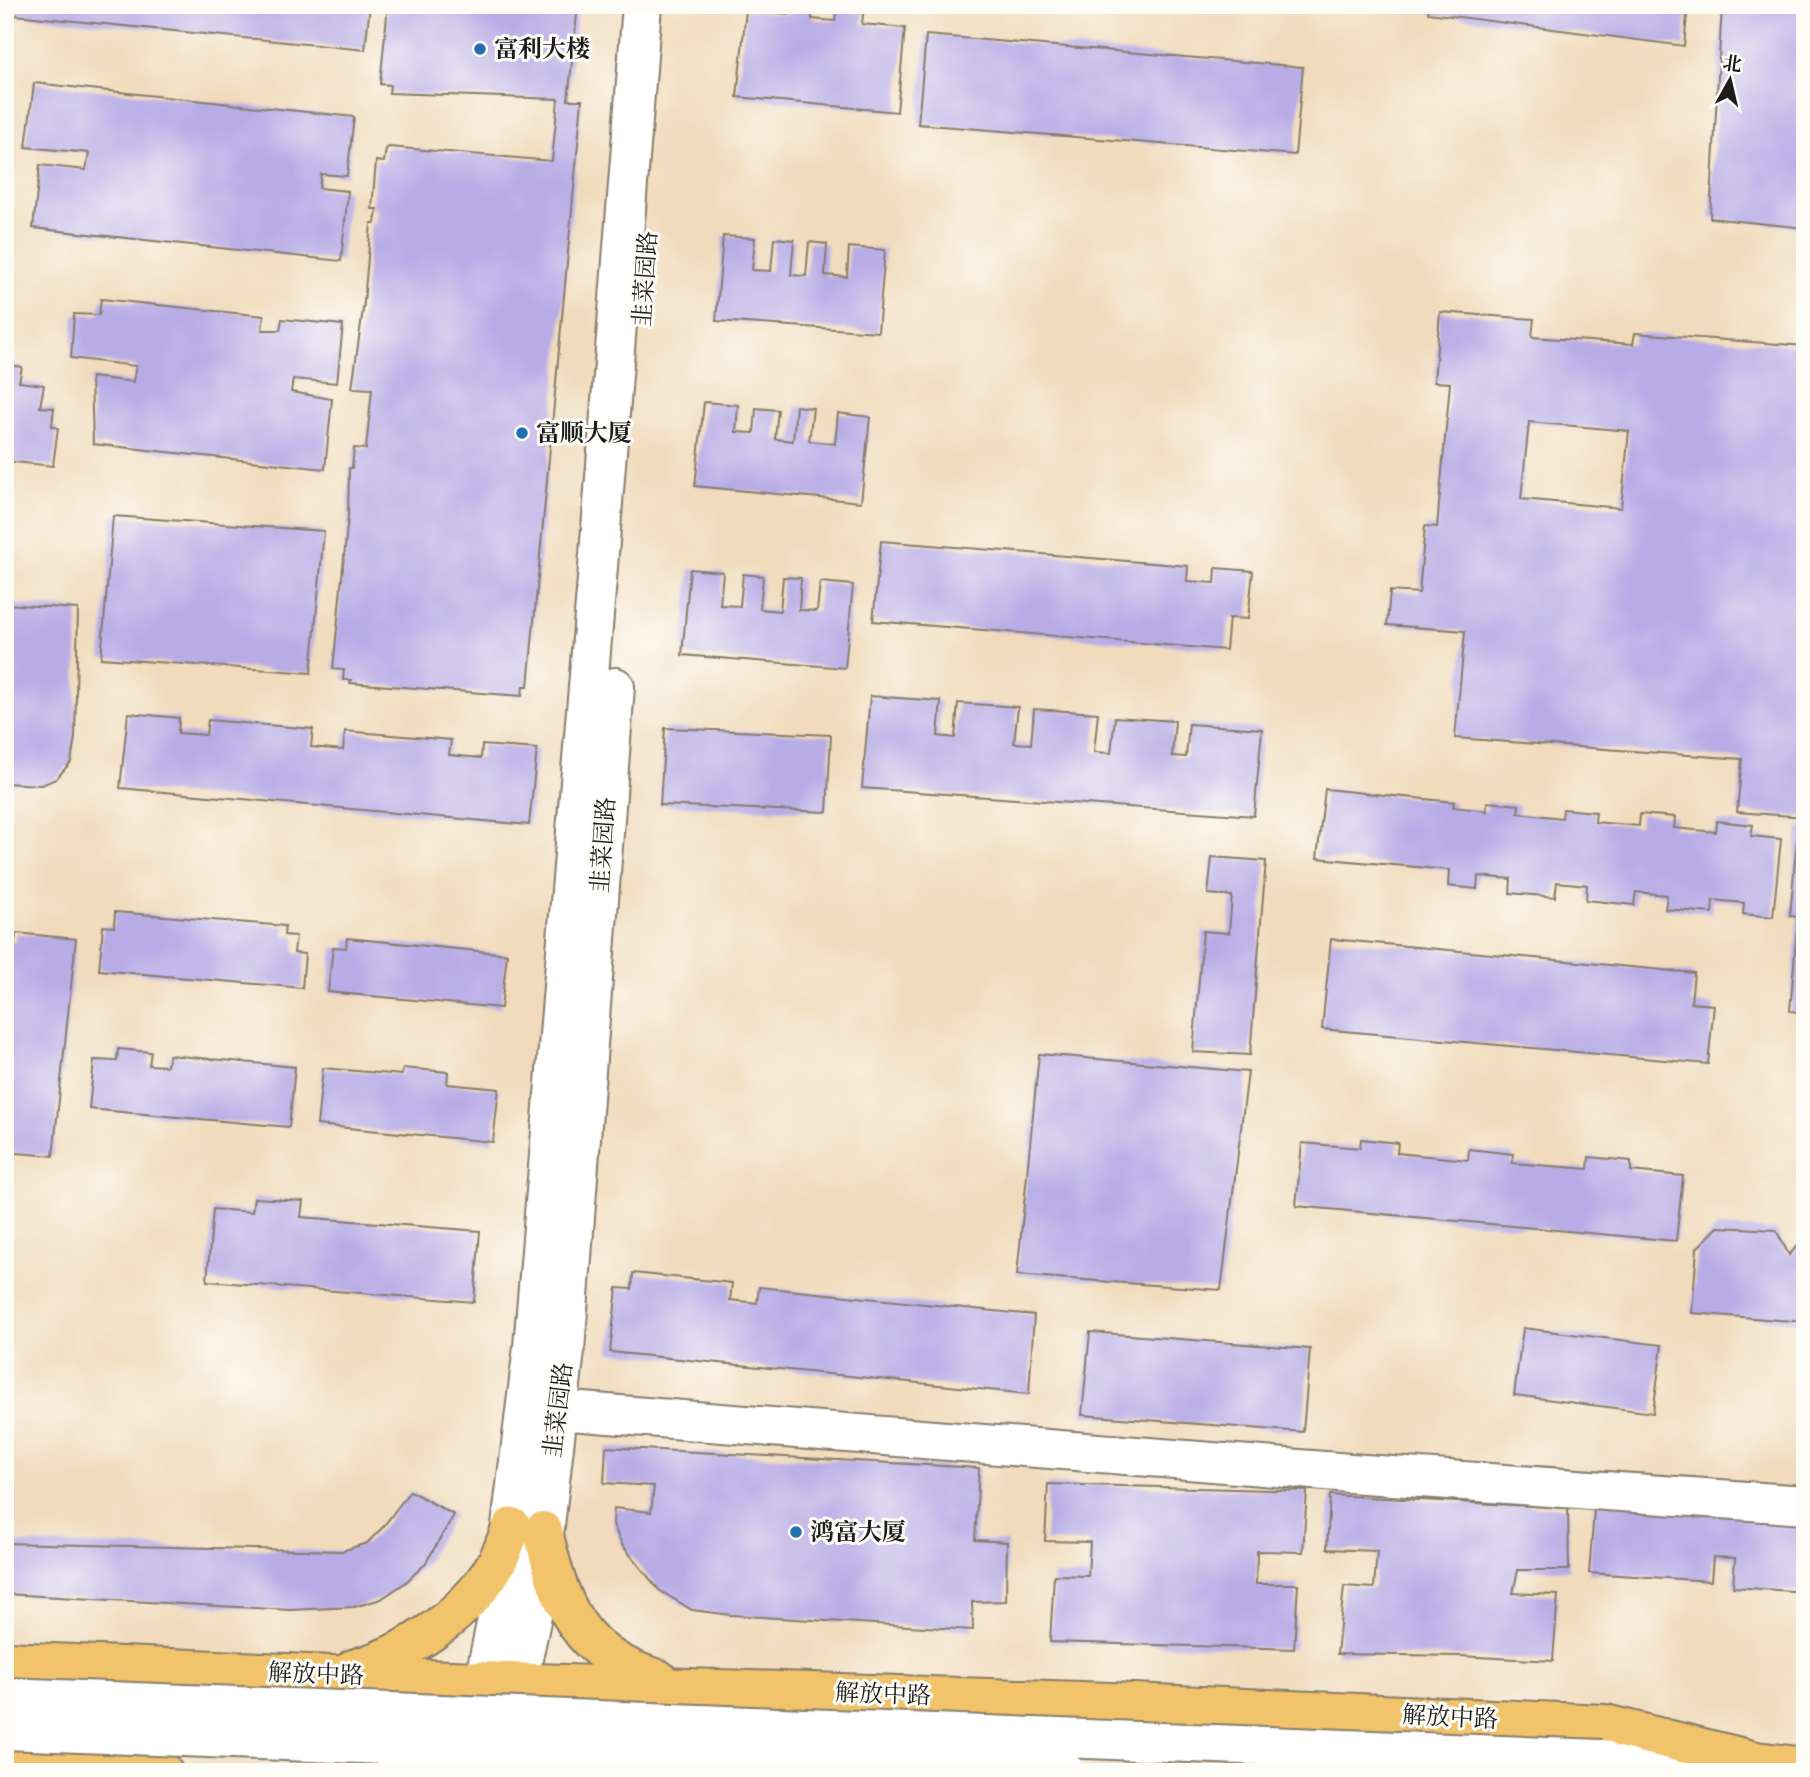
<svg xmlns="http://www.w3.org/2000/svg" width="1810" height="1777" font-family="Vollkorn,'Noto Serif SC',serif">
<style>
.building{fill:#b7ace6;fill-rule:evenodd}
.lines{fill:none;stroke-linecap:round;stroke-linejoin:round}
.minor-casing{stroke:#867c6c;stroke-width:42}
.major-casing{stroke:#867c6c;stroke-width:42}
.minor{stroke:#fff;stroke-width:38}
.major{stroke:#f1c36a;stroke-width:38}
.minor-bridge-casing{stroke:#867c6c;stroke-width:42;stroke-linecap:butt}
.minor-bridge{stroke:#fff;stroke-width:38}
.poi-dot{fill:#1f6fb2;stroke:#fdfcf7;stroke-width:2.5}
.labels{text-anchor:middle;stroke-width:6;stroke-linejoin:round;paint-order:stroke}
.poi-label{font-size:24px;font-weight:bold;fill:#1c1c1c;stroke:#fdfcf7;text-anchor:start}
.street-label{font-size:24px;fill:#1c1c1c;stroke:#fdfcf7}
</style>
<rect width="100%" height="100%" fill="#fdfcf7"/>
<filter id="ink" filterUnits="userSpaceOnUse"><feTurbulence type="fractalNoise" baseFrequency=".0143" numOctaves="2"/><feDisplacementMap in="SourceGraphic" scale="14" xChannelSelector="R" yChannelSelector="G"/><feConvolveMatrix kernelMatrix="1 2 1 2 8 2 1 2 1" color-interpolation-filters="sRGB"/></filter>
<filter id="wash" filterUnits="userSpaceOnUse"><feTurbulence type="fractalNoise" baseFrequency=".00686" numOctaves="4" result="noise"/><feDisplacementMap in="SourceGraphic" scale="28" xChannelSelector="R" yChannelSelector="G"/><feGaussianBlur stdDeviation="1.57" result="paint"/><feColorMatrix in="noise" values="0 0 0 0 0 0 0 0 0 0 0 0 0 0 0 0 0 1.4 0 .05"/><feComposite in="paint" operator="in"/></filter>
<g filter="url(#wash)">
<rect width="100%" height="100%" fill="#f1dbbc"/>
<g id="blocks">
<g class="building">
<polygon points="5,5 370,5 365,50 5,14"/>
<polygon points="388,5 578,5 568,100 582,100 528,686 523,686 522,696 350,683 351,680 343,680 344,670 333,669 348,516 349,468 352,468 354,448 366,449 372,389 352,388 364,302 371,223 375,223 377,209 372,209 376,161 384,162 386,149 389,147 552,161 558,99 389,93 390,85 380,84"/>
<polygon points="791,5 813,5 812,19 835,21 837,5 864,5 862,24 905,28 897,112 737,97 746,10 790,14"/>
<polygon points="1429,5 1688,5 1684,46 1428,13"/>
<polygon points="1722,5 1805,5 1805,228 1710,218"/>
<polygon points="926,35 1303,67 1295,155 918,124"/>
<polygon points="34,83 354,117 347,176 321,174 319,188 348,191 341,261 33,228 40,165 86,170 89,153 26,147"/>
<polygon points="723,236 755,238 752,270 771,271 774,238 794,240 791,275 806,276 809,242 827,244 825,275 847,277 849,247 885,250 878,332 716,321"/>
<polygon points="101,299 264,316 262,330 280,330 282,319 343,325 337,383 293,379 291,392 332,399 325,469 93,444 91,377 133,382 136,366 71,358 74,314 99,315"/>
<path d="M1440,312L1534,319L1532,337L1633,344L1635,333L1805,346V817L1737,812L1742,759L1455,738L1465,631L1387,625L1390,591L1419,593L1425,526L1437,527L1450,383L1434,382ZM1529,422L1629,431L1621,508L1521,499Z"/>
<polygon points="5,364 22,367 19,382 44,385 40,407 54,408 52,426 58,428 53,466 5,461"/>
<polygon points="704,402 738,405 736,432 754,433 756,408 778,410 775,439 793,441 796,406 813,408 809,441 835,444 838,413 870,417 861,502 695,486"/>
<polygon points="113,516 324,531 311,673 101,658"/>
<polygon points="881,541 1188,566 1187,581 1215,583 1216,568 1253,571 1248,619 1229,618 1226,650 873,621"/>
<polygon points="690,569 723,572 720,605 740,606 743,574 763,576 760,609 780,611 783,577 801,578 799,610 817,611 820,582 853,585 845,668 682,655"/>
<polygon points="5,604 78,609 75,737 71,762 56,779 42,785 5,783"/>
<polygon points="870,696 941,701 938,736 955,738 958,703 1018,707 1014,743 1031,744 1034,709 1098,713 1094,752 1111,753 1115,717 1175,721 1172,756 1186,757 1189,724 1262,729 1254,816 862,788"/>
<polygon points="128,713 179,718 178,733 206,735 208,720 313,729 311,747 343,750 345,731 451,740 449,755 481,758 482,745 537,749 529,825 120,788"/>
<polygon points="665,728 831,735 827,812 660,805"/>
<polygon points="1325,789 1454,802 1453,807 1487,811 1487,802 1519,805 1518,813 1562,818 1563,809 1596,812 1595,822 1639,826 1640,814 1675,817 1674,828 1716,832 1717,821 1753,825 1751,836 1781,839 1773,917 1743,914 1744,903 1713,900 1712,913 1665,909 1667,895 1636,892 1634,905 1586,900 1587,885 1557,882 1555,897 1510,893 1511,879 1478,876 1477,889 1448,886 1449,870 1317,858"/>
<polygon points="1798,827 1805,828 1805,1013 1790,1011 1798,917 1790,916"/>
<polygon points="1212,857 1266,861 1250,1055 1193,1052 1203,931 1229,933 1232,896 1208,894"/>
<polygon points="115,912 285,926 284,935 296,936 294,953 305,954 302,988 99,970 103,926 114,927"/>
<polygon points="16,933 76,939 53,1156 5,1152 5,941 15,942"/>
<polygon points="347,938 507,954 501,1008 328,992 333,947 346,948"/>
<polygon points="1331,939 1694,973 1691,1003 1714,1005 1708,1064 1322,1029"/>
<polygon points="118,1049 151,1052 149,1065 167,1066 169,1055 295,1067 289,1127 89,1109 94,1060 117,1061"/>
<polygon points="1039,1054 1248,1072 1221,1290 1017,1275"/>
<polygon points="323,1068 402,1075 403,1068 448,1072 447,1084 499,1089 493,1142 317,1125"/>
<polygon points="1361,1139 1398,1143 1397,1153 1468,1160 1469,1149 1513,1154 1512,1163 1588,1169 1589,1157 1631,1161 1631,1171 1683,1176 1676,1241 1296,1206 1302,1143 1360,1148"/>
<polygon points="254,1198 303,1201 301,1217 480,1231 474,1302 207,1281 213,1209 252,1212"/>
<polygon points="1718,1227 1776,1230 1789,1255 1805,1237 1805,1322 1692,1313 1697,1248"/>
<polygon points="633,1273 732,1283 730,1300 757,1303 759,1287 1034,1315 1029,1394 610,1352 617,1288 632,1289"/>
<polygon points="1523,1328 1662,1345 1653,1413 1514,1395"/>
<polygon points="1090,1332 1310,1349 1303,1432 1082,1415"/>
<polygon points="606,1447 979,1468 975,1540 1007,1542 1006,1601 972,1602 973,1630 731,1615 692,1610 659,1590 622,1545 613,1524 614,1508 651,1512 654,1486 604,1483"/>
<polygon points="1048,1484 1307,1491 1303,1552 1257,1551 1256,1584 1298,1584 1294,1649 1050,1642 1054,1575 1088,1576 1090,1542 1045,1541"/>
<polygon points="410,1491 454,1515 425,1564 405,1583 381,1599 354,1607 290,1610 5,1594 5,1543 342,1551 367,1543 383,1527"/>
<polygon points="1330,1495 1568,1508 1569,1570 1518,1570 1513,1593 1558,1595 1553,1661 1459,1656 1337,1654 1344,1586 1374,1588 1377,1551 1327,1549"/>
<polygon points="1595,1498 1805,1513 1805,1592 1733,1587 1735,1558 1713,1557 1711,1581 1589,1573"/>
</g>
</g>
</g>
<g filter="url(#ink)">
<use href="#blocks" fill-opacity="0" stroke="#867c6c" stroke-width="2"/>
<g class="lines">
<g class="minor-casing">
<g id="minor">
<polyline points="558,1410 1350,1473 1805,1505"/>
<polyline points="1602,1759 1723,1760"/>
<polyline points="460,1772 481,1695 503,1591 533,1347 598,567 642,5"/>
<polyline points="495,1772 518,1682 538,1587 565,1350 615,687"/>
</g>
</g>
<g class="major-casing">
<g id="major">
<path d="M543,1531C560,1606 578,1655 658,1679"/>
<polyline points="5,1661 450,1680 1111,1702 1605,1724 1756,1761 1805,1767"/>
<path d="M353,1669C407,1654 465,1616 494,1567C502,1555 506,1540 512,1527"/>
<polyline points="5,1765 163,1772"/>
</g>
</g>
<use href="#minor" class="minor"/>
<use href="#major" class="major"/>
<g class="minor-bridge-casing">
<g id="minor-bridge">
<polyline points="5,1697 1602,1759"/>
<polyline points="5,1730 1065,1772"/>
</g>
</g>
<use href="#minor-bridge" class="minor-bridge"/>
</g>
</g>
<g class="poi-dot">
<circle cx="480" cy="49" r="7"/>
<circle cx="522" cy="433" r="7"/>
<circle cx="796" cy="1532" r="7"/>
</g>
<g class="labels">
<g class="poi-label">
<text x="494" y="57">富利大楼</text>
<text x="536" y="441">富顺大厦</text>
<text x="810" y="1540">鸿富大厦</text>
</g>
<g class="street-label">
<text transform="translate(645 279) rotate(-86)" y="8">韭菜园路</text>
<text transform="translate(603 845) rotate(-86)" y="8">韭菜园路</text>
<text transform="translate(558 1410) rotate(-83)" y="8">韭菜园路</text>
<text transform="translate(316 1674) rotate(2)" y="8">解放中路</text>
<text transform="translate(883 1694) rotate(2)" y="8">解放中路</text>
<text transform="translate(1450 1717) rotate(3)" y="8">解放中路</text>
</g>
</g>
<rect width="1810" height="1777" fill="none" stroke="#fdfcf7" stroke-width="28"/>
<g transform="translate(1730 80) rotate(8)" stroke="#fdfcf7" stroke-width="5" paint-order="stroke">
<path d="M0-5L12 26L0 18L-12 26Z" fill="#1c1c1c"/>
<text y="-10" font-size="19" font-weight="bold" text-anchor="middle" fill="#1c1c1c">北</text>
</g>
</svg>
